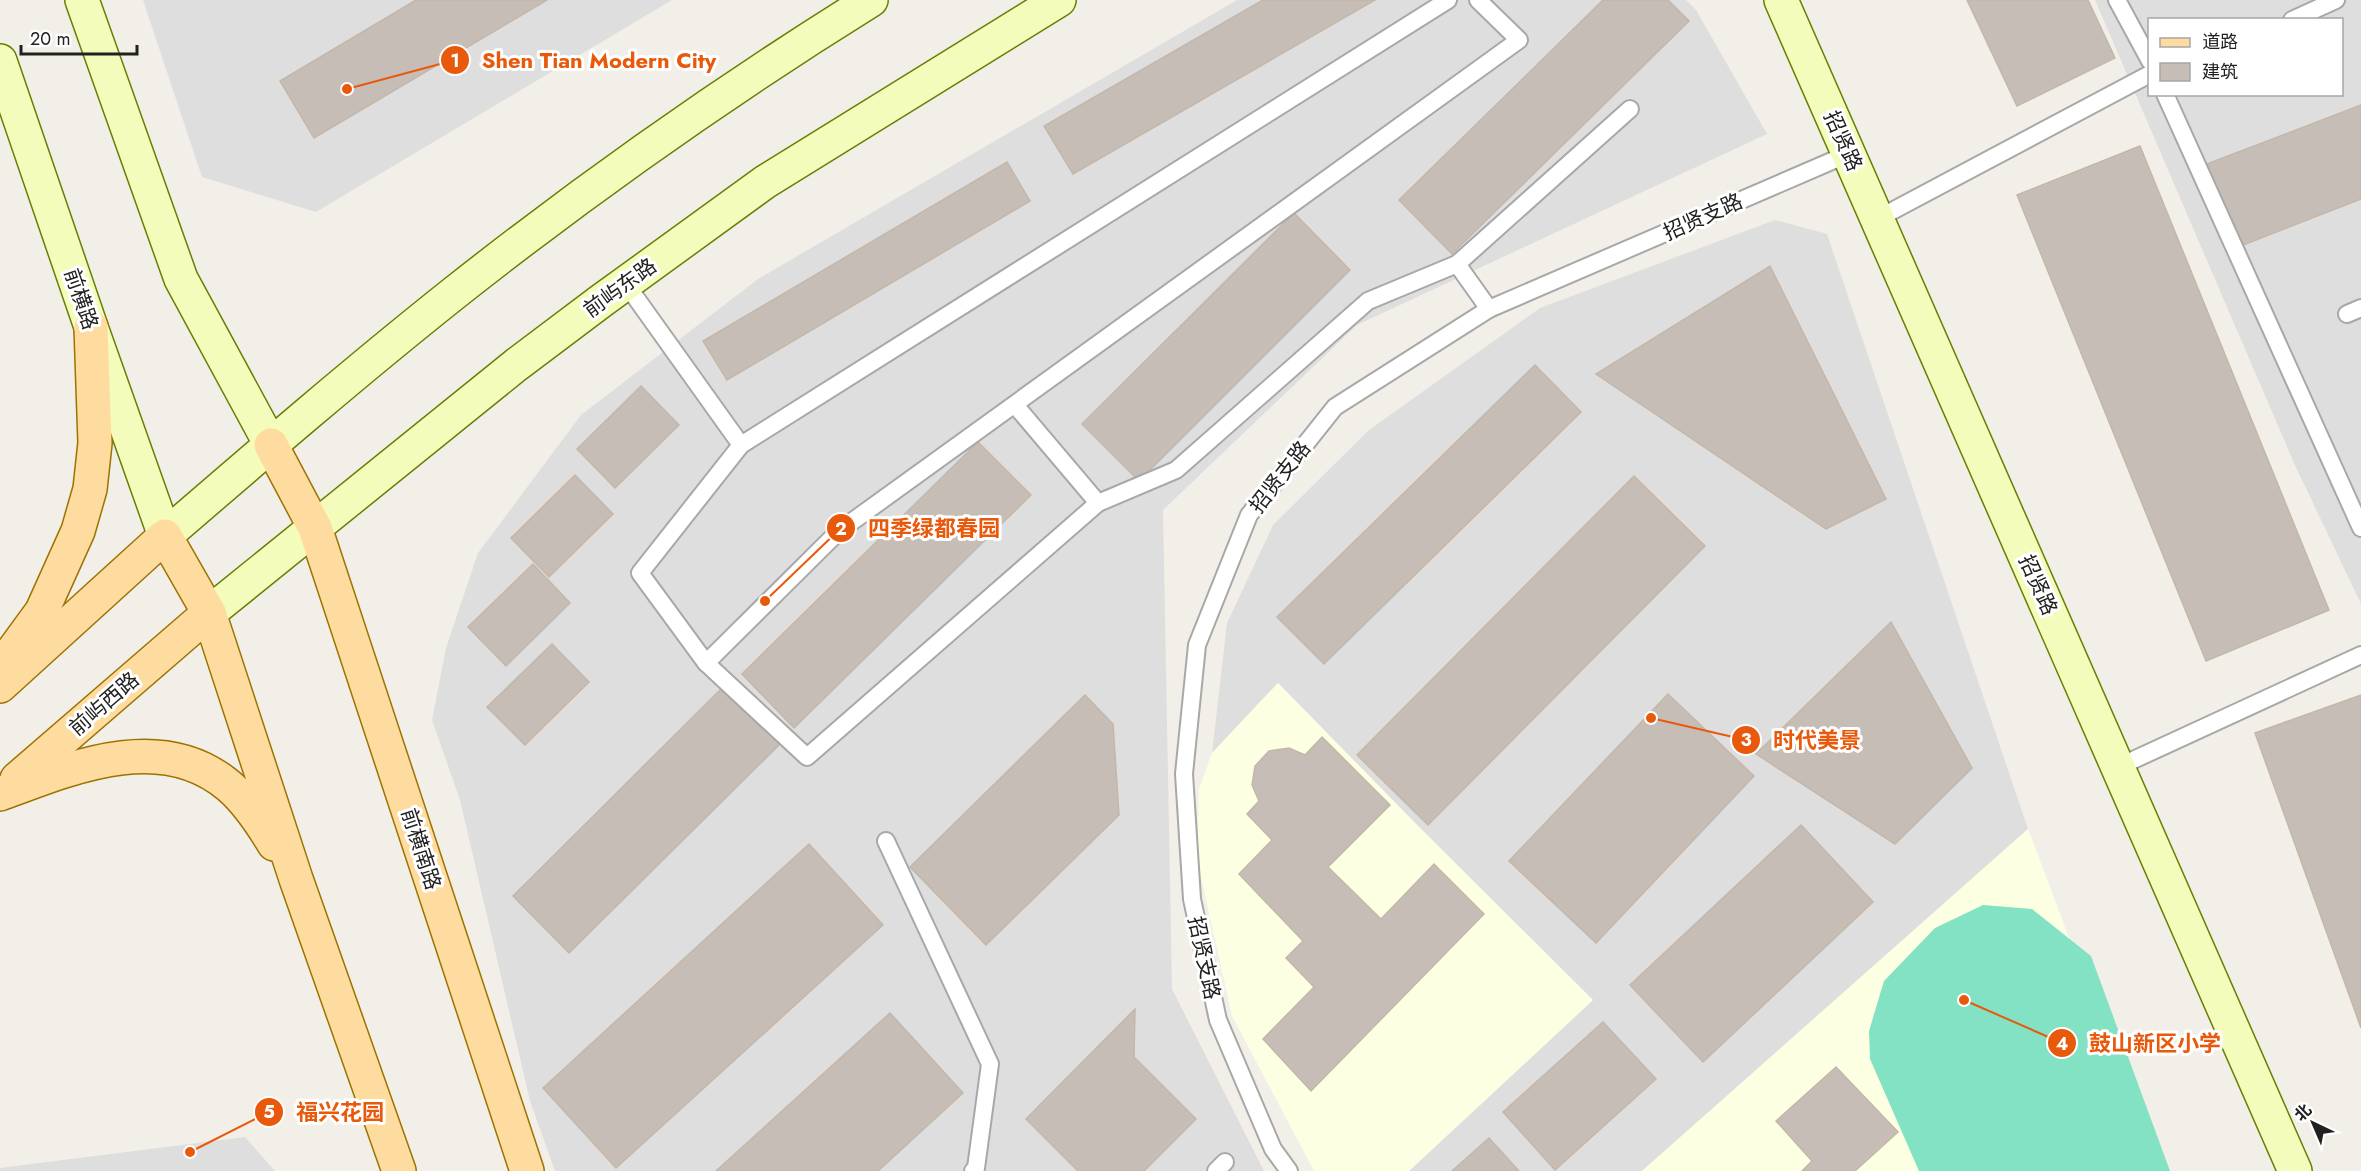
<svg xmlns="http://www.w3.org/2000/svg" width="2361" height="1171" font-family="Jost,'Noto Sans SC',sans-serif">
<style>
.residential{fill:#dfdede;fill-rule:evenodd}
.education{fill:#fdffe2}
.pitch{fill:#83e2c3}
.building{fill:#c6beb6;stroke:#c4b6a9;stroke-width:1.5}
.lines{fill:none;stroke-linecap:round;stroke-linejoin:round}
.lane-casing{stroke:#a8a8a8;stroke-width:20}
.secondary-casing{stroke:#697e02;stroke-width:36}
.primary-casing{stroke:#9d7300;stroke-width:36}
.lane{stroke:#fff;stroke-width:16}
.secondary{stroke:#f4fcbb;stroke-width:33}
.primary{stroke:#fedb9f;stroke-width:33}
.labels{text-anchor:middle;stroke-width:6;stroke-linejoin:round;paint-order:stroke}
.street-label{font-size:21px;fill:#212121;stroke:#fff}
.leader{fill:none;stroke:#e8590c;stroke-width:2}
.callout-dot{fill:#e8590c;stroke:#fff;stroke-width:2}
.mark-label{font-size:18px;text-anchor:middle;font-weight:bold;fill:#fff}
.callout-label{font-size:22px;text-anchor:middle;font-weight:bold;fill:#e8590c;stroke:#fff;stroke-width:6;stroke-linejoin:round;paint-order:stroke}
</style>
<rect width="100%" height="100%" fill="#f1efe7"/>
<g class="residential">
<polygon points="143,0 672,0 316,212 202,177"/>
<polygon points="1237,0 1686,0 1696,10 1767,134 1357,325 1163,510 1172,989 1264,1171 555,1171 530,1101 460,800 432,720 446,648 478,553 581,415 758,279"/>
<path d="M2095,0H2361V604L2294,463ZM2150,20H2342V94H2150Z"/>
<polygon points="1775,220 1827,234 2028,829 1642,1171 1409,1171 1593,1000 1419,827 1278,683 1212,753 1227,623 1273,525 1369,430 1540,308"/>
<polygon points="245,1137 275,1171 0,1171 0,1168"/>
</g>
<g class="education">
<polygon points="1278,683 1419,827 1593,1000 1409,1171 1314,1171 1232,1016 1197,859 1199,789 1212,753"/>
<polygon points="2028,829 2157,1171 1642,1171"/>
</g>
<polygon class="pitch" points="1983,905 2032,909 2091,956 2170,1171 1919,1171 1870,1059 1869,1031 1884,981 1935,928"/>
<g class="building">
<polygon points="416,0 547,0 314,138 280,81"/>
<polygon points="1263,0 1375,0 1073,174 1044,126"/>
<polygon points="1603,0 1668,0 1689,21 1452,254 1399,200"/>
<polygon points="1967,0 2088,0 2115,58 2017,106"/>
<polygon points="2361,105 2361,199 2238,247 2207,164"/>
<polygon points="2140,146 2329,610 2206,661 2017,195"/>
<polygon points="1007,162 1030,201 727,380 703,341"/>
<polygon points="1294,213 1350,270 1139,481 1082,424"/>
<polygon points="1770,266 1886,499 1826,529 1596,374"/>
<polygon points="1535,365 1581,412 1324,664 1277,617"/>
<polygon points="641,386 679,425 615,488 577,449"/>
<polygon points="978,442 1031,495 794,728 742,674"/>
<polygon points="575,475 613,514 549,577 511,538"/>
<polygon points="1634,476 1705,546 1428,825 1357,755"/>
<polygon points="533,564 570,603 506,666 468,627"/>
<polygon points="1891,622 1972,768 1895,844 1756,754"/>
<polygon points="552,644 589,682 525,745 487,707"/>
<polygon points="724,686 781,743 569,953 513,896"/>
<polygon points="1668,694 1754,776 1596,943 1509,861"/>
<polygon points="1085,695 1113,724 1119,815 986,945 910,867"/>
<polygon points="2361,695 2361,1028 2255,733"/>
<polygon points="1322,737 1390,805 1328,867 1381,919 1434,864 1484,914 1311,1091 1263,1039 1314,987 1286,958 1303,941 1239,874 1272,840 1247,814 1259,801 1252,785 1255,766 1269,751 1289,748 1305,755"/>
<polygon points="1801,825 1873,902 1703,1062 1630,985"/>
<polygon points="809,844 883,925 616,1168 543,1088"/>
<polygon points="1135,1009 1134,1057 1196,1119 1144,1171 1078,1171 1026,1119"/>
<polygon points="890,1013 963,1093 878,1171 716,1171"/>
<polygon points="1603,1022 1656,1079 1555,1170 1503,1112"/>
<polygon points="1836,1067 1898,1132 1855,1171 1802,1171 1812,1161 1776,1121"/>
<polygon points="1489,1138 1519,1171 1452,1171"/>
</g>
<g class="lines">
<g class="lane-casing">
<g id="lane">
<polyline points="1448,0 741,445 640,573 706,663 839,531 1519,40 1478,0"/>
<polyline points="2117,0 2150,61"/>
<polyline points="2292,20 2336,0"/>
<polyline points="2165,94 2361,528"/>
<polyline points="1877,219 2150,74"/>
<polyline points="1457,264 1489,309"/>
<polyline points="626,284 741,445"/>
<polyline points="2347,314 2361,308"/>
<polyline points="1098,503 1176,470 1368,301 1457,264 1630,109"/>
<polyline points="706,663 807,757 1098,503 1015,405"/>
<polyline points="2118,767 2361,655"/>
<polyline points="886,841 990,1064 976,1168 973,1171"/>
<polyline points="1216,1171 1225,1162"/>
<polyline points="1289,1171 1273,1149 1218,1020 1192,899 1184,774 1197,645 1249,515 1335,407 1489,309 1848,154"/>
</g>
</g>
<g class="secondary-casing">
<g id="secondary">
<polyline points="82,0 181,279 271,445"/>
<polyline points="1781,0 2295,1171"/>
<path d="M0,61L91,327L165,536C260,454 355,372 453,294C587,188 726,90 871,0"/>
<polyline points="209,613 516,365 601,301 765,182 1059,0"/>
</g>
</g>
<g class="primary-casing">
<g id="primary">
<polyline points="271,445 315,528 527,1171"/>
<polyline points="4,663 42,611 78,531 90,489 95,443 91,327"/>
<polyline points="0,686 165,536 209,613 296,879 399,1171"/>
<polyline points="17,779 209,613"/>
<path d="M0,794C72,767 162,729 229,786C248,802 262,824 274,844"/>
</g>
</g>
<use href="#lane" class="lane"/>
<use href="#secondary" class="secondary"/>
<use href="#primary" class="primary"/>
</g>
<g class="labels">
<g class="street-label">
<text transform="translate(1843 141) rotate(66)" y="7">招贤路</text>
<text transform="translate(1703 217) rotate(-24)" y="7">招贤支路</text>
<text transform="translate(620 288) rotate(-36)" y="7">前屿东路</text>
<text transform="translate(81 299) rotate(71)" y="7">前横路</text>
<text transform="translate(1280 477) rotate(-52)" y="7">招贤支路</text>
<text transform="translate(2038 585) rotate(66)" y="7">招贤路</text>
<text transform="translate(104 704) rotate(-41)" y="7">前屿西路</text>
<text transform="translate(421 849) rotate(72)" y="7">前横南路</text>
<text transform="translate(1204 958) rotate(78)" y="7">招贤支路</text>
</g>
</g>
<path class="leader" d="M347 89L455 60M765 601L841 528M1651 718L1746 740M1964 1000L2062 1043M190 1152L269 1112"/>
<g class="callout-dot">
<circle cx="347" cy="89" r="6"/>
<circle cx="765" cy="601" r="6"/>
<circle cx="1651" cy="718" r="6"/>
<circle cx="1964" cy="1000" r="6"/>
<circle cx="190" cy="1152" r="6"/>
<circle cx="455" cy="60" r="15"/>
<circle cx="841" cy="528" r="15"/>
<circle cx="1746" cy="740" r="15"/>
<circle cx="2062" cy="1043" r="15"/>
<circle cx="269" cy="1112" r="15"/>
</g>
<g class="mark-label">
<text x="455" y="67">1</text>
<text x="841" y="535">2</text>
<text x="1746" y="746">3</text>
<text x="2062" y="1050">4</text>
<text x="269" y="1118">5</text>
</g>
<g class="callout-label">
<text x="599" y="68">Shen Tian Modern City</text>
<text x="934" y="536">四季绿都春园</text>
<text x="1817" y="748">时代美景</text>
<text x="2155" y="1051">鼓山新区小学</text>
<text x="340" y="1120">福兴花园</text>
</g>
<rect x="2148" y="18" width="195" height="78" fill="#ffffff" stroke="#a6a6a6" stroke-width="1.5"/>
<rect x="2160" y="38" width="30" height="9" fill="#fedb9f" stroke="#a6a6a6" stroke-width="1.5"/>
<text x="2202" y="48" font-size="18" fill="#212121">道路</text>
<rect x="2160" y="63" width="30" height="18" fill="#c6beb6" stroke="#a6a6a6" stroke-width="1.5"/>
<text x="2202" y="78" font-size="18" fill="#212121">建筑</text>
<g transform="translate(2313 1123) rotate(316)" stroke="#ffffff" stroke-width="4.5" paint-order="stroke">
<path d="M0-4.5L10 22L0 15L-10 22Z" fill="#212121"/>
<text y="-9" font-size="16" font-weight="bold" text-anchor="middle" fill="#212121">北</text>
</g>
<path d="M21 45v9h116v-9" fill="none" stroke="#212121" stroke-width="3"/>
<text x="30" y="45" font-size="18" fill="#212121" stroke="#ffffff" stroke-width="4.5" paint-order="stroke">20 m</text>
</svg>
